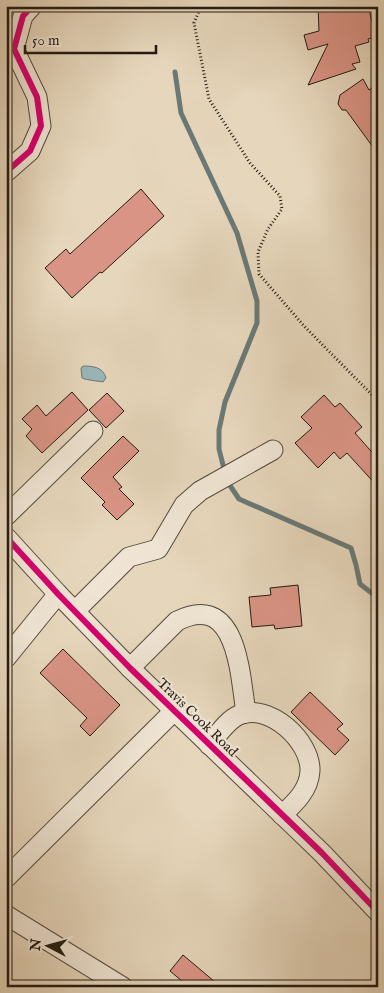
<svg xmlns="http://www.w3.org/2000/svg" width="384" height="993" font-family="'IM FELL English',serif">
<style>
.water{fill:#99b7b9;stroke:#6a7976}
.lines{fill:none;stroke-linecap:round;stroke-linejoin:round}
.stream{stroke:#6a7976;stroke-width:5}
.building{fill:#da9485;stroke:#241b12}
.minor-casing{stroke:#544a3c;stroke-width:21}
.path{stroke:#241b12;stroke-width:3;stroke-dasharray:1 2.5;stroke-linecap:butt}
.minor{stroke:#efe4d3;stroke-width:19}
.cycleway-casing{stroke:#efe4d3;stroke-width:9}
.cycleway{stroke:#d6006c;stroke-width:6}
.labels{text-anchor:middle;stroke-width:4.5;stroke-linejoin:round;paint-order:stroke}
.street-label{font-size:14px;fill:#241b12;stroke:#efe4d3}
</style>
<rect width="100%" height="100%" fill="#e6d6bb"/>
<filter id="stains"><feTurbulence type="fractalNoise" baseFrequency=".004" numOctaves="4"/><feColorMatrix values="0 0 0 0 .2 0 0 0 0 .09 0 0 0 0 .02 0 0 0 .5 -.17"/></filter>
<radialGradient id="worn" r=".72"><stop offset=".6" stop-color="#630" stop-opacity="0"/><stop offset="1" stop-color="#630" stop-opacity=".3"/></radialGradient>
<path class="water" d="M83,366C93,366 103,367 106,378L103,382C98,381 86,380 82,378L81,368Z"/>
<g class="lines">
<g class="stream">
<polyline points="175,72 181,113 237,233 257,301 257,323 225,402 219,430 219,449 225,473"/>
<polyline points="227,481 239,499 351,548 356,565 360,584 378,598"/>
</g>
</g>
<g class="building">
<polygon points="318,6 368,6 376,37 368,39 369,42 355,46 360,62 352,64 356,69 308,85 328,44 308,50 304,35 319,31"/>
<polygon points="363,79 369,90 372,88 378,97 378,154 346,110 342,110 338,104 340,95"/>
<polygon points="141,189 164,216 102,273 100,272 72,298 45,268 66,249 70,254"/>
<polygon points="72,392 88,410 42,453 26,436 32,429 22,419 37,405 46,416"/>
<polygon points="107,393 124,411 106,428 89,410"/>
<polygon points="324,395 335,407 340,403 362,427 355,433 378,459 378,487 347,453 340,459 334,452 318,468 295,443 312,428 301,417"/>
<polygon points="123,436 139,451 113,477 122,487 119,489 134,504 117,520 102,505 105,502 81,478"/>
<polygon points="298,585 302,626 275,629 274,625 252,627 249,597 271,595 270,588"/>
<polygon points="63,649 120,705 90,736 80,726 87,718 40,673"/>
<polygon points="310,692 343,724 337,729 349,740 335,755 291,712"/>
<polygon points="183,955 221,987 189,987 170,971"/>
</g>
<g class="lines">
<g class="minor-casing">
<g id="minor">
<polyline points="6,172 30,151 41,126 37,97 14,49 23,16 32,6"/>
<polyline points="6,516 93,431"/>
<polyline points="6,537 58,594 130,668 322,853 378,912"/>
<polyline points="75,611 129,557 158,549 184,505 200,491 273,450"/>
<polyline points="6,658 58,594"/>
<path d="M130,668L177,621C238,590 240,676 246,713"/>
<path d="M209,745C217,736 227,720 239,715C269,702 311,741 310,771C309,790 295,803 282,815"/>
<polyline points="6,878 174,711"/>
<polyline points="6,915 123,987"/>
</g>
</g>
<polyline class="path" points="201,6 194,23 209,99 250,163 280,196 282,209 268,229 258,252 259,274 304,326 378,401"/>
<use href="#minor" class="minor"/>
<g class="cycleway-casing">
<g id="cycleway">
<polyline points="6,172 30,151 41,126 37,97 14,49 23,16 32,6"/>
<polyline points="6,537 58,594 130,668 322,853 378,912"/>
</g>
</g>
<use href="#cycleway" class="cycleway"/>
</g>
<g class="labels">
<g class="street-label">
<text transform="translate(198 717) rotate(44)" y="5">Travis Cook Road</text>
</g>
</g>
<rect width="384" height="993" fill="none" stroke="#e6d6bb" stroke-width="25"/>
<rect x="8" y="8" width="369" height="978" fill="none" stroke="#241b12" stroke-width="2.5"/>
<rect x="12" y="12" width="359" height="968" fill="none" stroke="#241b12"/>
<g transform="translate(48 946) rotate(276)" stroke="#efe4d3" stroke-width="4" paint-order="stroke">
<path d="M0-4L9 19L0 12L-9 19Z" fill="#241b12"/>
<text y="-8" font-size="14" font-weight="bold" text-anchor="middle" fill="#241b12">N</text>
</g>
<path d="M25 45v8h131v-8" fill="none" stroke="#241b12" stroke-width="2.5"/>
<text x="32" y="45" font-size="15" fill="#241b12" stroke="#efe4d3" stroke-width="4" paint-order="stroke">50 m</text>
<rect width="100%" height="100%" filter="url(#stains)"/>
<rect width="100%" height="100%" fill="url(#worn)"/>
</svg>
